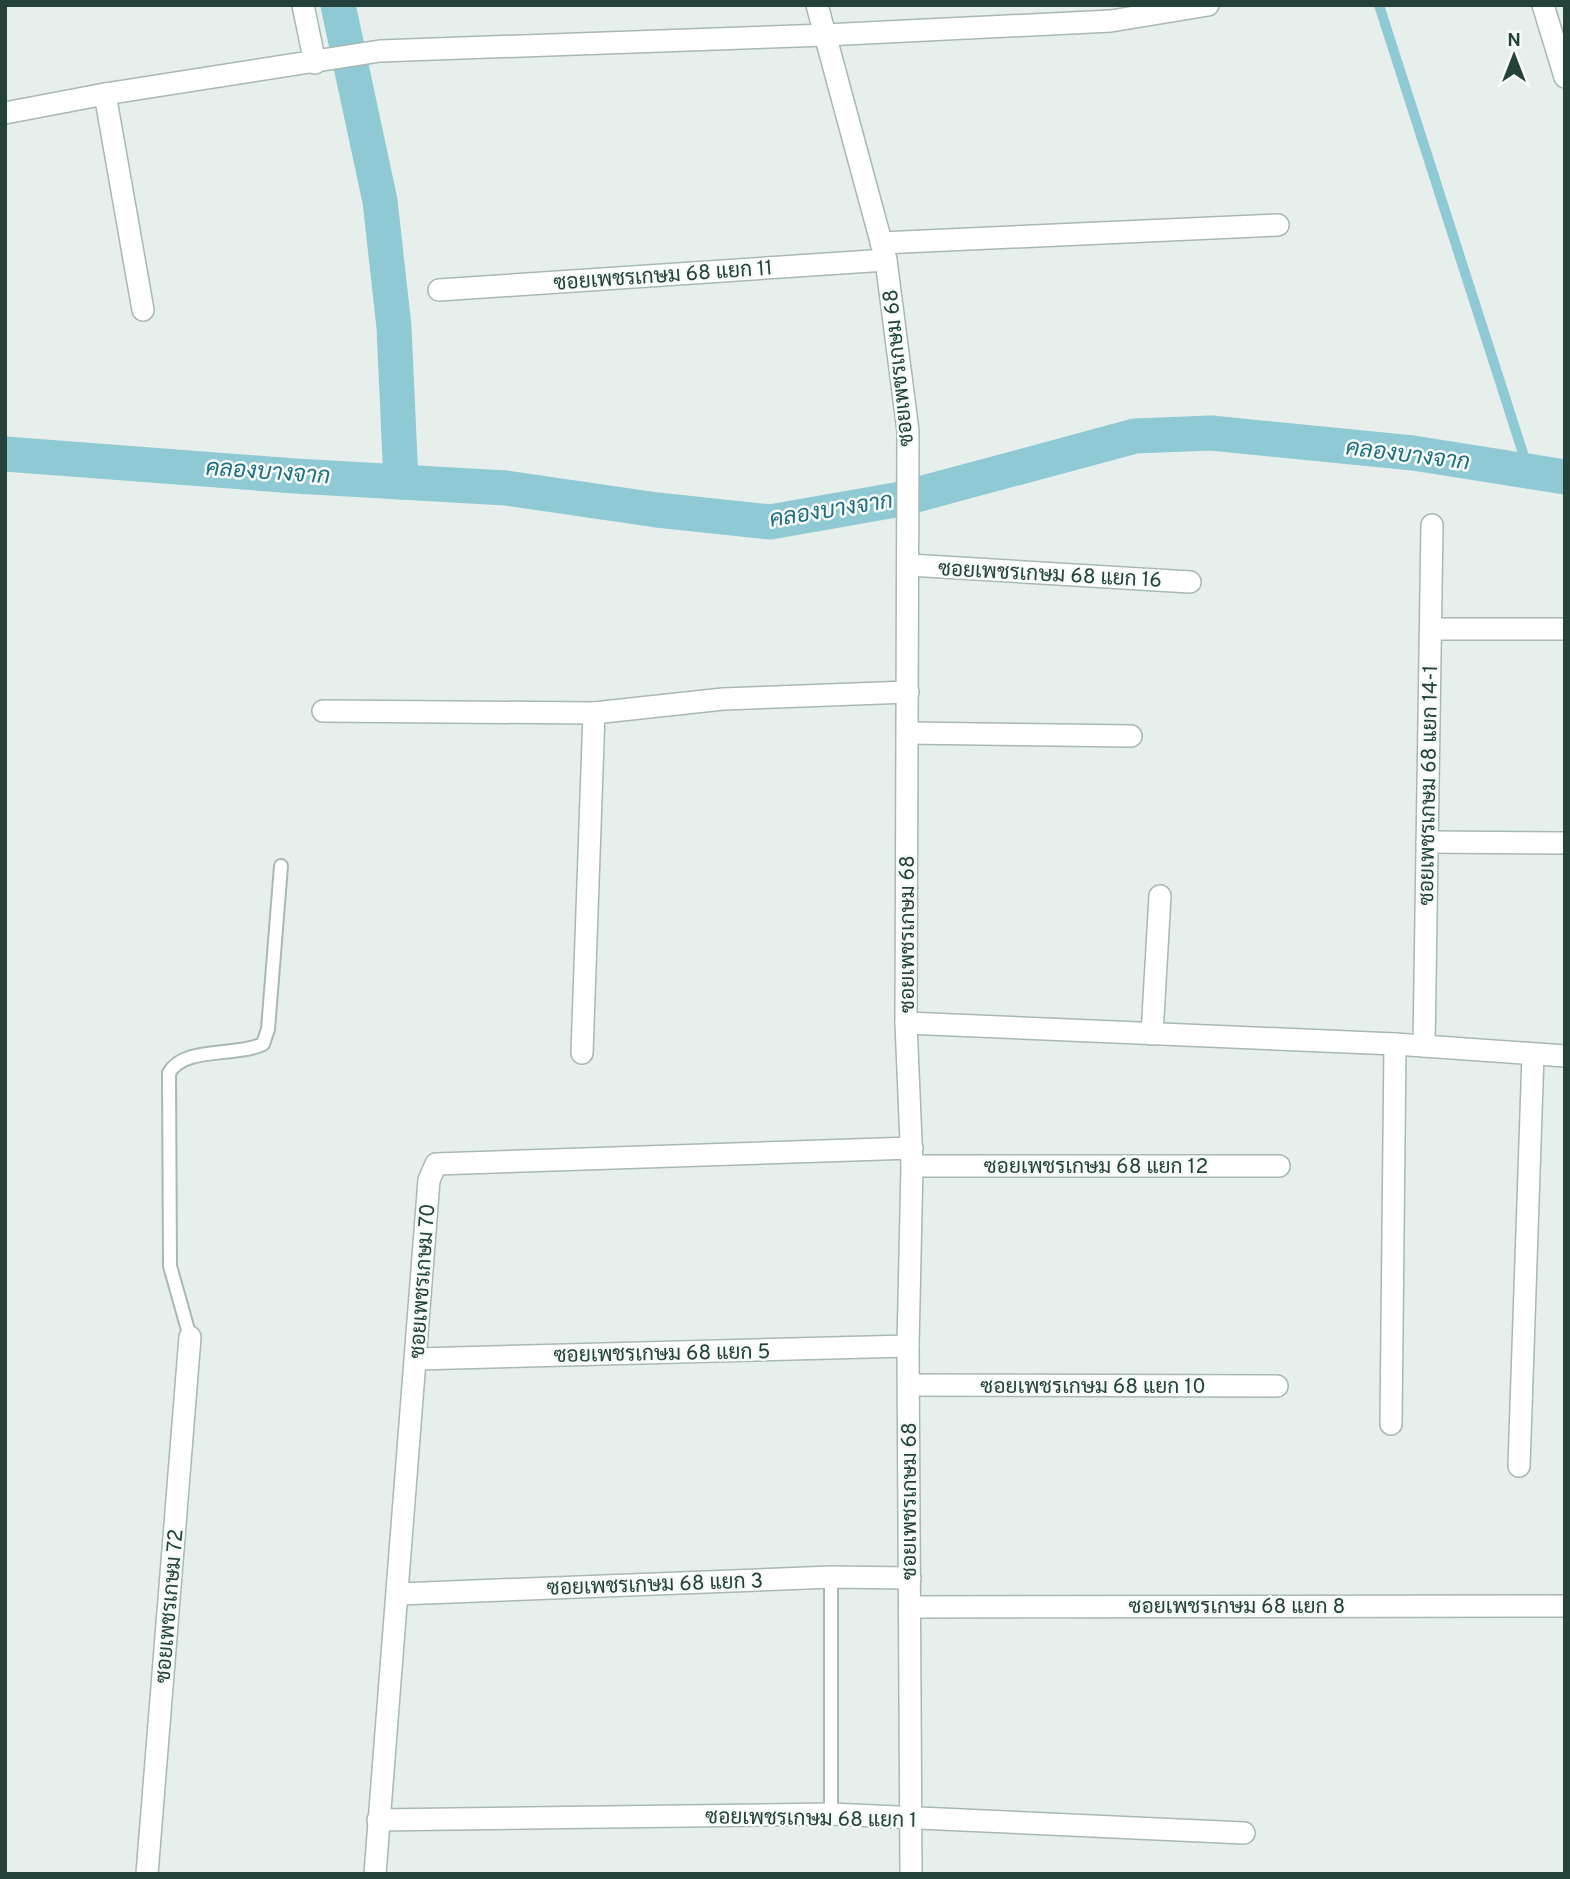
<svg xmlns="http://www.w3.org/2000/svg" width="1570" height="1879" font-family="Overpass,Sarabun,sans-serif">
<style>
.lines{fill:none;stroke-linecap:round;stroke-linejoin:round}
.stream{stroke:#8ec9d4;stroke-width:10}
.canal{stroke:#8ec9d4;stroke-width:35}
.service-casing{stroke:#a8b8b2;stroke-width:16}
.minor-casing{stroke:#a8b8b2;stroke-width:24}
.service{stroke:#fff;stroke-width:12}
.minor{stroke:#fff;stroke-width:21}
.labels{text-anchor:middle;stroke-width:5;stroke-linejoin:round;paint-order:stroke}
.street-label{font-size:21px;fill:#24423a;stroke:#f7fbf9}
.water-label{font-size:23px;font-style:italic;fill:#1c6f80;stroke:#f7fbf9}
</style>
<rect width="100%" height="100%" fill="#e6efeb"/>
<g class="lines">
<polyline class="stream" points="1379,5 1529,472"/>
<g class="canal">
<polyline points="338,5 380,201 394,327 401,482"/>
<polyline points="5,454 295,476 506,488 657,510 770,522 901,499 1135,436 1211,433 1413,453 1565,477"/>
</g>
<g class="service-casing">
<g id="service">
<path d="M190,1337L170,1266L169,1073C184,1046 235,1057 263,1044L268,1029L281,866"/>
<polyline points="831,1814 831,1577"/>
</g>
</g>
<g class="minor-casing">
<g id="minor">
<polyline points="303,5 315,63"/>
<polyline points="817,5 886,260 908,431 906,1023 912,1166 908,1346 911,1874"/>
<polyline points="1543,5 1565,77"/>
<polyline points="105,94 143,310"/>
<polyline points="5,113 105,94 380,51 825,35 1111,21 1208,5"/>
<polyline points="881,243 1278,225"/>
<polyline points="439,290 886,260"/>
<polyline points="909,565 1190,582"/>
<polyline points="1431,629 1565,629"/>
<polyline points="323,711 594,713"/>
<polyline points="908,733 1131,736"/>
<polyline points="1427,842 1565,843"/>
<polyline points="906,1023 1395,1044 1565,1056"/>
<polyline points="1152,1034 1160,896"/>
<polyline points="1424,1046 1432,525"/>
<polyline points="582,1053 594,713 723,699 908,692"/>
<polyline points="912,1166 1279,1166"/>
<polyline points="417,1359 908,1346"/>
<polyline points="909,1385 1277,1386"/>
<polyline points="1391,1424 1395,1044"/>
<polyline points="1519,1466 1533,1055"/>
<polyline points="399,1594 831,1577 910,1578"/>
<polyline points="910,1607 1565,1606"/>
<polyline points="378,1820 831,1814 1244,1833"/>
<polyline points="147,1874 190,1337"/>
<polyline points="375,1874 429,1180 436,1164 912,1148"/>
</g>
</g>
<use href="#service" class="service"/>
<use href="#minor" class="minor"/>
</g>
<g class="labels">
<g class="street-label">
<text transform="translate(663 275) rotate(-4)" y="7">ซอยเพชรเกษม 68 แยก 11</text>
<text transform="translate(898 368) rotate(-96)" y="7">ซอยเพชรเกษม 68</text>
<text transform="translate(1050 574) rotate(3)" y="7">ซอยเพชรเกษม 68 แยก 16</text>
<text transform="translate(1428 785) rotate(-89)" y="7">ซอยเพชรเกษม 68 แยก 14-1</text>
<text transform="translate(907 934) rotate(-90)" y="7">ซอยเพชรเกษม 68</text>
<text x="1096" y="1173">ซอยเพชรเกษม 68 แยก 12</text>
<text transform="translate(422 1281) rotate(-86)" y="7">ซอยเพชรเกษม 70</text>
<text transform="translate(662 1353) rotate(-1)" y="7">ซอยเพชรเกษม 68 แยก 5</text>
<text x="1093" y="1393">ซอยเพชรเกษม 68 แยก 10</text>
<text transform="translate(909 1501) rotate(-90)" y="7">ซอยเพชรเกษม 68</text>
<text transform="translate(655 1584) rotate(-2)" y="7">ซอยเพชรเกษม 68 แยก 3</text>
<text transform="translate(169 1606) rotate(-85)" y="7">ซอยเพชรเกษม 72</text>
<text x="1237" y="1613">ซอยเพชรเกษม 68 แยก 8</text>
<text transform="translate(811 1818) rotate(1)" y="7">ซอยเพชรเกษม 68 แยก 1</text>
</g>
<g class="water-label">
<text transform="translate(1408 454) rotate(7)" y="8">คลองบางจาก</text>
<text transform="translate(268 471) rotate(4)" y="8">คลองบางจาก</text>
<text transform="translate(831 509) rotate(-9)" y="8">คลองบางจาก</text>
</g>
</g>
<rect width="1570" height="1879" fill="none" stroke="#24423a" stroke-width="14"/>
<g transform="translate(1514 56)" stroke="#f7fbf9" stroke-width="5" paint-order="stroke">
<path d="M0-5L12 26L0 18L-12 26Z" fill="#24423a"/>
<text y="-10" font-size="19" font-weight="bold" text-anchor="middle" fill="#24423a">N</text>
</g>
</svg>
